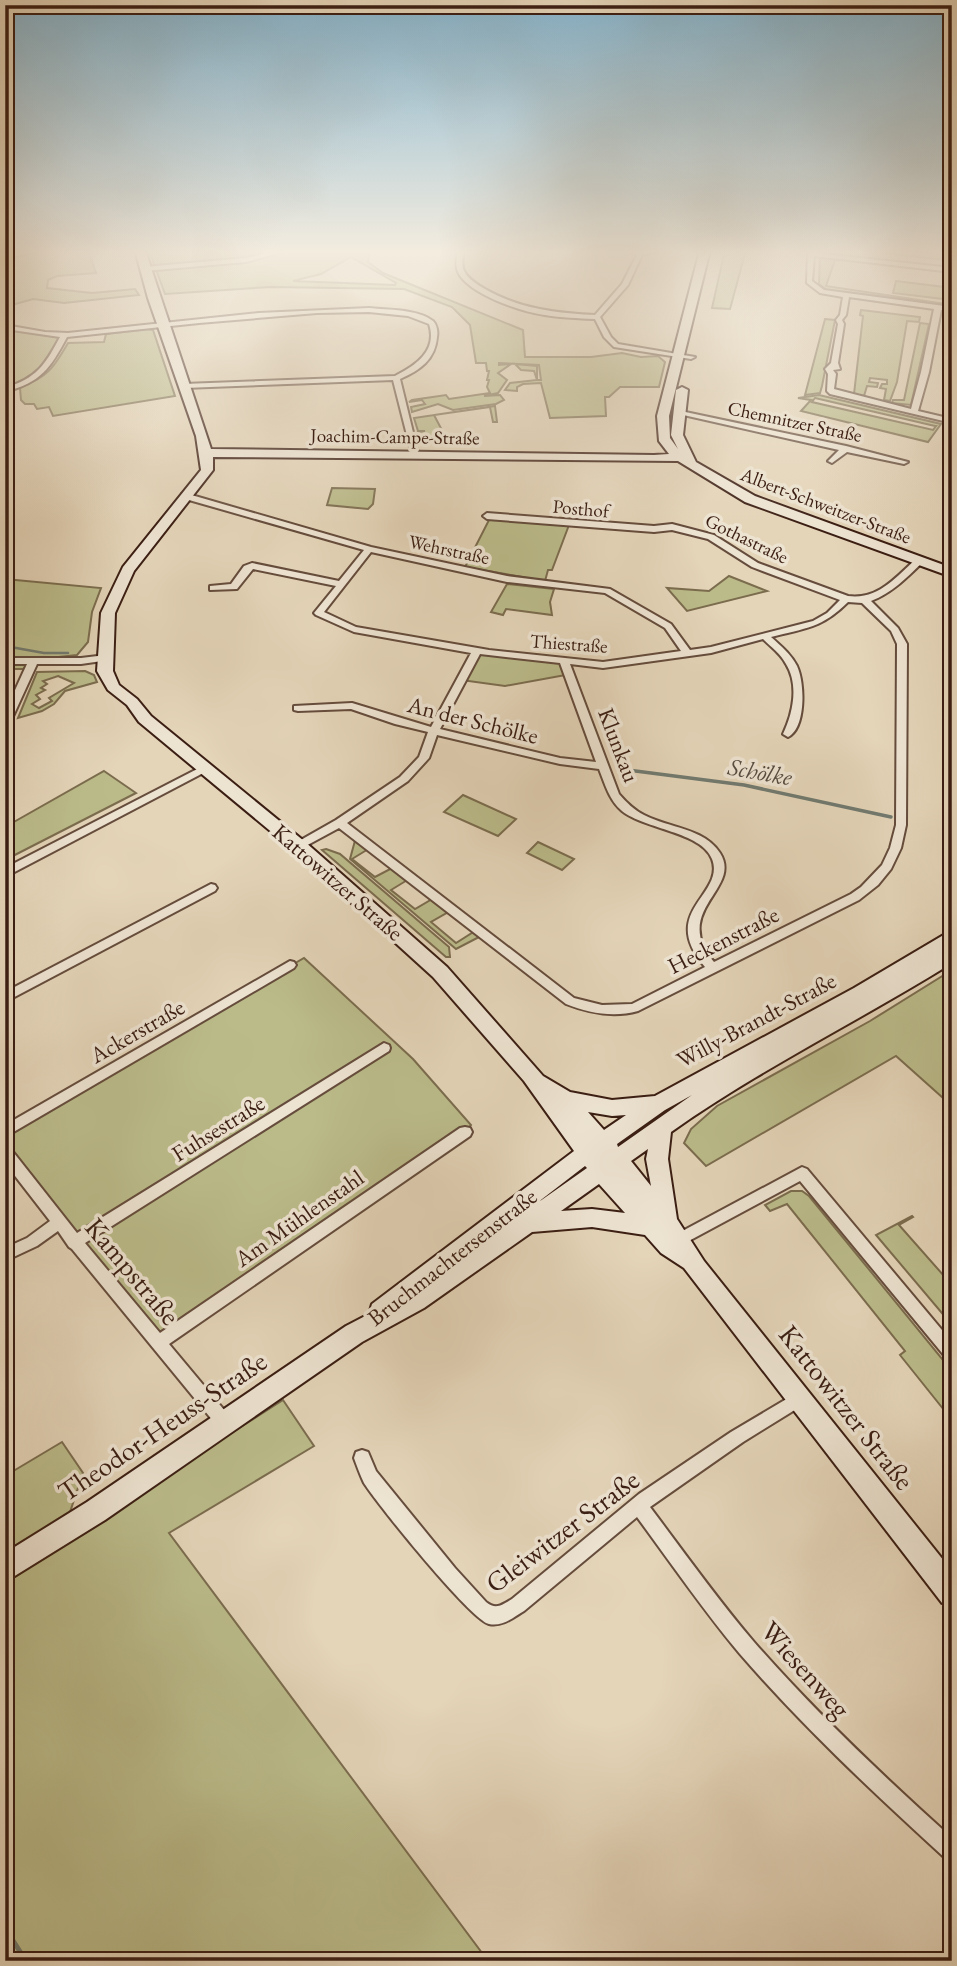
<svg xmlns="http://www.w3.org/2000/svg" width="957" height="1966" font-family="'EB Garamond',serif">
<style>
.green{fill:#bbbb8a;stroke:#7b6c4e;stroke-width:2;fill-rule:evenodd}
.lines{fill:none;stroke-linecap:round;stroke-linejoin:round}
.stream-far2{stroke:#717a6f;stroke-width:2.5}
.stream-far1{stroke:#717a6f;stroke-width:3.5}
.stream{stroke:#717a6f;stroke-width:5}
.street-casing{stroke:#654c3c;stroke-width:4}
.secondary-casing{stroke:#3b1e13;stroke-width:4}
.street{fill:#ede3d1;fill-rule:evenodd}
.secondary{fill:#ede3d1;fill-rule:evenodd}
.labels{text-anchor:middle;stroke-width:7;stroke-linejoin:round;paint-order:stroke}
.far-street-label{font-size:19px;fill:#3b1e13;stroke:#ede3d1}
.street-label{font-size:23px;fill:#3b1e13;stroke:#ede3d1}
.water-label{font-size:24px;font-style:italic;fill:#564c41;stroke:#ede3d1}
.near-street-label{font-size:28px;fill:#3b1e13;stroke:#ede3d1}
</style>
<rect width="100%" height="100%" fill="#e4d4b8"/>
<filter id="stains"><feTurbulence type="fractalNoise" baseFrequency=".00286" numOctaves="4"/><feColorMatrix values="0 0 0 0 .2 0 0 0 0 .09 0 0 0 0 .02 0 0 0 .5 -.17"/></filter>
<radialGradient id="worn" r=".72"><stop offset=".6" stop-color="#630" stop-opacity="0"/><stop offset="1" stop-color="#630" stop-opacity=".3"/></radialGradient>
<g class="green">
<polygon points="46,250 88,250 96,273 57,276 48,280 47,288 92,293 135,289 139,295 64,303 33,299 5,307 5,258"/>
<path d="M149,250H370L368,262L383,273L523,330L525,357H591L622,353L641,357L658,356L665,362L659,387H620L609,397H605L606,416L550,418L541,383L523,384L517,387V391L505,390L510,383L537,380L534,371L521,370L515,364L537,366V380H541L539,365L499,363V365L511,364L498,373L507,380L498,393L484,396L500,395L504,400L496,404L453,410L438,404L412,412L411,407L425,404L422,400L409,402L412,400L446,395L449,399L490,393L487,387L489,380H487L489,371H487L486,363H476L470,325L452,307L404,289L271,287L165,294ZM351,257L396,283L395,285L293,281L321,274Z"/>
<polygon points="725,250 746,250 730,309 712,308"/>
<polygon points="858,250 952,250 952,261"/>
<polygon points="820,258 845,260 835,260 826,286 952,305 827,290 819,284"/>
<polygon points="896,281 952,288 952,300 893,293"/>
<polygon points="861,310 920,317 919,322 907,321 897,382 890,401 884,400 886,389 880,388 882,384 887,384 887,380 870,378 869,382 878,383 877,387 867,386 864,396 854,394 863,316 860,315"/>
<polygon points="825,319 835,320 822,386 820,393 805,395"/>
<polygon points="920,323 929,324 911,405 892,403 893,400 904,400"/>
<path d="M5,329L61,336C45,365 39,380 5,388Z"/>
<path d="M147,329L153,330L175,396L53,416L49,407L37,409L34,404H25L21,400L20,388C48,376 53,369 68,343L104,342L106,334Z"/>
<path d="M819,395L941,424L928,442L801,411L811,400L798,398ZM815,398L935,426H936L933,430L812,402Z"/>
<polygon points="495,406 497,422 493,422 490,407 434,415 445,436 420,439 418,432 425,431 418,431 414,418"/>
<polygon points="332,488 375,489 373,504 368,509 327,505"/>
<polygon points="493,518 569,525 552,570 548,570 545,581 465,567 489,520"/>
<polygon points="729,576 767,591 687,611 667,588 709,591"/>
<polygon points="5,579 101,588 92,612 88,642 77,655 40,659 23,669 5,669"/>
<polygon points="507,584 554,589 550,602 552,615 506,609 503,615 491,612"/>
<polygon points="477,651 564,662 571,674 505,686 461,680"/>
<path d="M85,671L94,675L97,682L65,691L54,704L42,711L18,718L37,672ZM58,676L74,683L49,698L52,701L39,708L32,704L40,699L36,695L45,690L41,688L47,684L43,681Z"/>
<polygon points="104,771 136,793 5,860 5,827"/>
<polygon points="463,795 516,819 498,836 444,812"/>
<polygon points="356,837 370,848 352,859 375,877 394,867 409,879 391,890 415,909 434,898 450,911 431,922 456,943 475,931 481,936 456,949 350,859"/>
<polygon points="538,842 574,859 562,870 527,853"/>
<polygon points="326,849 340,854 449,947 450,957 446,957 322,850"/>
<polygon points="304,958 413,1059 471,1125 465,1132 160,1342 5,1152 5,1132"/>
<polygon points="952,970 952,1106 896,1056 706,1166 684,1143 691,1129 717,1106 870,1021"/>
<polygon points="791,1191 802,1191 809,1196 952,1371 952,1420 900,1355 905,1351 787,1204 770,1211 765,1205"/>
<polygon points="912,1216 913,1217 899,1225 952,1285 952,1325 876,1235"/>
<polygon points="283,1400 314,1446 169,1533 488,1961 5,1961 5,1577"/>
<polygon points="62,1442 83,1473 69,1515 5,1556 5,1476"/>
</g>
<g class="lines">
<polyline class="stream-far2" points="5,646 44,653 68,653"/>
<polyline class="stream-far1" points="620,769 744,785 891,817"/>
<polyline class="stream" points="5,1928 26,1961"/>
<g class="street-casing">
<g id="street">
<polygon points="32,250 42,250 5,259 5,255"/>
<polygon points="280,250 289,250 246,262 144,271 141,269 144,267 246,258"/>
<path d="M458,250H464C463,257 461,265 464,271C468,279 478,285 485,289C520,309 556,313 595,315L622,284L637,255L626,250L640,252L663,250L642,255L628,285L600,317L611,337L618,344L695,357L691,359L614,347L604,337L595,319C578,318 561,318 545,315C522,312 468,294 458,272C455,265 457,257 458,250Z"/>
<path d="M808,250H814V253L952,268V272L814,256L812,281L824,290L952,307V311L941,310L929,372L918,411L952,419V423L830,394L827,391L828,374L825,369L831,363L838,324L836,320L840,315L843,297L820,293L807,283ZM849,297L934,309L921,372L911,409L834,389L836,374L833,370L840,369L838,363L844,324L842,320L846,315Z"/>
<path d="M369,308C388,310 418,309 433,321C437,325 438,332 437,337C435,360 420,370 400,379L419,457L412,455L393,380L184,388L180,386L184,384L395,376C415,366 438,351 429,324L408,316L369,312L317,313L199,323L67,337C50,369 41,382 5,392V388C37,378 45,365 60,337L5,329V325L45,332L68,333L259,313Z"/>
<polygon points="676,410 846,446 908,462 904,464 847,452 832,463 828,461 839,450 679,414 676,414"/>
<path d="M182,494H188L371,547L507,576L610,589L671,624L690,650L711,647L813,621L827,613L840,600L752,567L708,539L672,530L654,532L487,519L483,516L487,513L654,526L672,524L714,535L758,563L848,596C878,600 895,578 916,559H922V563C906,578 892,593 871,601L898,628L907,644L906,825L901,848L891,869L878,885L859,900L638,1011C613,1018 589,1013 566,1004L339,828L302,848H294L292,845L336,820L400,777L419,757L428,732L395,724L351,709L298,711L294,710V706L352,703L431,727L471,653L354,632L316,615L314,613L336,586L253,569L237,589L210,590V586L231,584L244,566L252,563L339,581L364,550L182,498ZM371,552L507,582L605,593L665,628L681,651L603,662L489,650L356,627L324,612ZM848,602L862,603L891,631L897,644L896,825L890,848L882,865L861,887L851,894L714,962C670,910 743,889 720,853C704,828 669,828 644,815C634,810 626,802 619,794L570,664L603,668L711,653L763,639C771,647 781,654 786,664C799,685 793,713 783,734L788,737C806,728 805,683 797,666C791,654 781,646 771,637C806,628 822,628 848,602ZM480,654L560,663L596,762L560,758L440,729ZM437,735L560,764L599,769C605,784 609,800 622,811C644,829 702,832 712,859C726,895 657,911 705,967L632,1004L602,1005L574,998L347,823L408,781L429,758Z"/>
<polygon points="106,655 111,658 109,660 81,664 37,664 10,723 5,726 5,712 27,664 5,664 5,658 81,658"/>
<polygon points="203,766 207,767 207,771 5,877 5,868"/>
<polygon points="211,884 215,885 217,888 215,891 5,1002 5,992"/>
<polygon points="290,961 294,962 296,965 294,968 5,1137 5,1125"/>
<polygon points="384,1043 389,1045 390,1048 389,1051 85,1243 160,1333 460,1128 465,1127 470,1128 472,1132 470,1136 169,1344 230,1417 232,1422 230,1427 224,1430 218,1427 72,1249 69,1247 58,1231 37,1246 5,1261 5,1248 27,1238 50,1221 5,1163 5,1147 10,1148 77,1233"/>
<polygon points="802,1167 807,1169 952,1342 952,1361 947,1359 800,1181 685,1243 680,1245 675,1243 673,1239 675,1235"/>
<path d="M800,1391L806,1393L808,1398L806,1403L743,1442L650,1507C684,1552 717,1599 754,1642C815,1712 883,1776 952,1838V1861L945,1858C874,1793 803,1727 740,1654C703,1610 671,1563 637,1517L524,1611C514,1617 502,1627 489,1624C471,1620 378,1505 364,1483C360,1475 357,1466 354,1458L356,1452L362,1450L368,1452L376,1471L455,1568L486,1602C496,1610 502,1605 512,1599L639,1494L731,1432Z"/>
</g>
</g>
<g class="secondary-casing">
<path id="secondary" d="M135,250H145L211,449L654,455L669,454L659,441L657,416L700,250H710L669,416L670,438L678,449L671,435L676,390L682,387L688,390L683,435L696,462L755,496L952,568V577L745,502L678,461L213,457V470L134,571L115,613L113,671L119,685L137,699L151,716L304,841L447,967L543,1076L570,1092L612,1100L655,1096L854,988L952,930V946L947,949L952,947V963C859,1021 760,1069 671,1132L668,1159L677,1219L704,1261L952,1571V1607L942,1603L684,1268L661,1253L645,1235L592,1227L532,1232L424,1308L362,1342L105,1520L5,1582V1553L87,1502L346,1326L369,1314L372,1304L574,1151L524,1081L433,977L292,849L139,722L127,705L108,690L97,671L101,613L123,567L201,470L196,436L148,298ZM692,1095L618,1147L617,1144L665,1110ZM588,1112L612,1116L626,1115L604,1130ZM648,1149L646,1159L651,1186L631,1161ZM585,1166L587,1168L533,1206ZM599,1184L625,1213L592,1209L561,1211Z"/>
</g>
<use href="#street" class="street"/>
<use href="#secondary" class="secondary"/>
</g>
<linearGradient id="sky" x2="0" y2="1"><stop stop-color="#87b6d0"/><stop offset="0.48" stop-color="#f3ecdf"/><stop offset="1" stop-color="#f3ecdf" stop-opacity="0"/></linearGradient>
<rect width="957" height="525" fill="url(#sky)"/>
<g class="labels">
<g class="far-street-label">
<text transform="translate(795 421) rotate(12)" y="7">Chemnitzer Straße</text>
<text transform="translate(395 436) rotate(1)" y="7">Joachim-Campe-Straße</text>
<text transform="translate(826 505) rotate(21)" y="7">Albert-Schweitzer-Straße</text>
<text transform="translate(581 508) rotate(5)" y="7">Posthof</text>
<text transform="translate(747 538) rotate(26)" y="7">Gothastraße</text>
<text transform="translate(449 549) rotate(12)" y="7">Wehrstraße</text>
<text transform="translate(569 643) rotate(4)" y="7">Thiestraße</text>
</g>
<g class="street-label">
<text transform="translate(473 720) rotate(14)" y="8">An der Schölke</text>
<text transform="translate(619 745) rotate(69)" y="8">Klunkau</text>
<text transform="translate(338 882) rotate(41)" y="8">Kattowitzer Straße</text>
<text transform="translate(723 940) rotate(-27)" y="8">Heckenstraße</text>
<text transform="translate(756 1020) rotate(-28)" y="8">Willy-Brandt-Straße</text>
<text transform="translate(137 1031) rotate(-30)" y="8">Ackerstraße</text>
<text transform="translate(218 1128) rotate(-32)" y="8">Fuhsestraße</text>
<text transform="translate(299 1218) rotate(-35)" y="8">Am Mühlenstahl</text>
<text transform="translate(452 1257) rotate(-38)" y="8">Bruchmachtersenstraße</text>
</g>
<g class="water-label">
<text transform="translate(760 772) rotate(10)" y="8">Schölke</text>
</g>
<g class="near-street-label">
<text transform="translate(133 1271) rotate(50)" y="10">Kampstraße</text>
<text transform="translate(847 1407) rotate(52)" y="10">Kattowitzer Straße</text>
<text transform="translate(162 1426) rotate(-34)" y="10">Theodor-Heuss-Straße</text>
<text transform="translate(562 1531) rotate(-37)" y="10">Gleiwitzer Straße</text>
<text transform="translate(806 1669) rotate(48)" y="10">Wiesenweg</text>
</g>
</g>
<rect width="957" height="1966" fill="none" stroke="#e4d4b8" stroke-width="28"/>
<rect x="7" y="7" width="943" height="1952" fill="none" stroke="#3b1e13" stroke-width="3.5"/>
<rect x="14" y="14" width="929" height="1938" fill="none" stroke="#3b1e13" stroke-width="2"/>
<rect width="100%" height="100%" filter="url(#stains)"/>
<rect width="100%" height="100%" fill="url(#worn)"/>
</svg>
